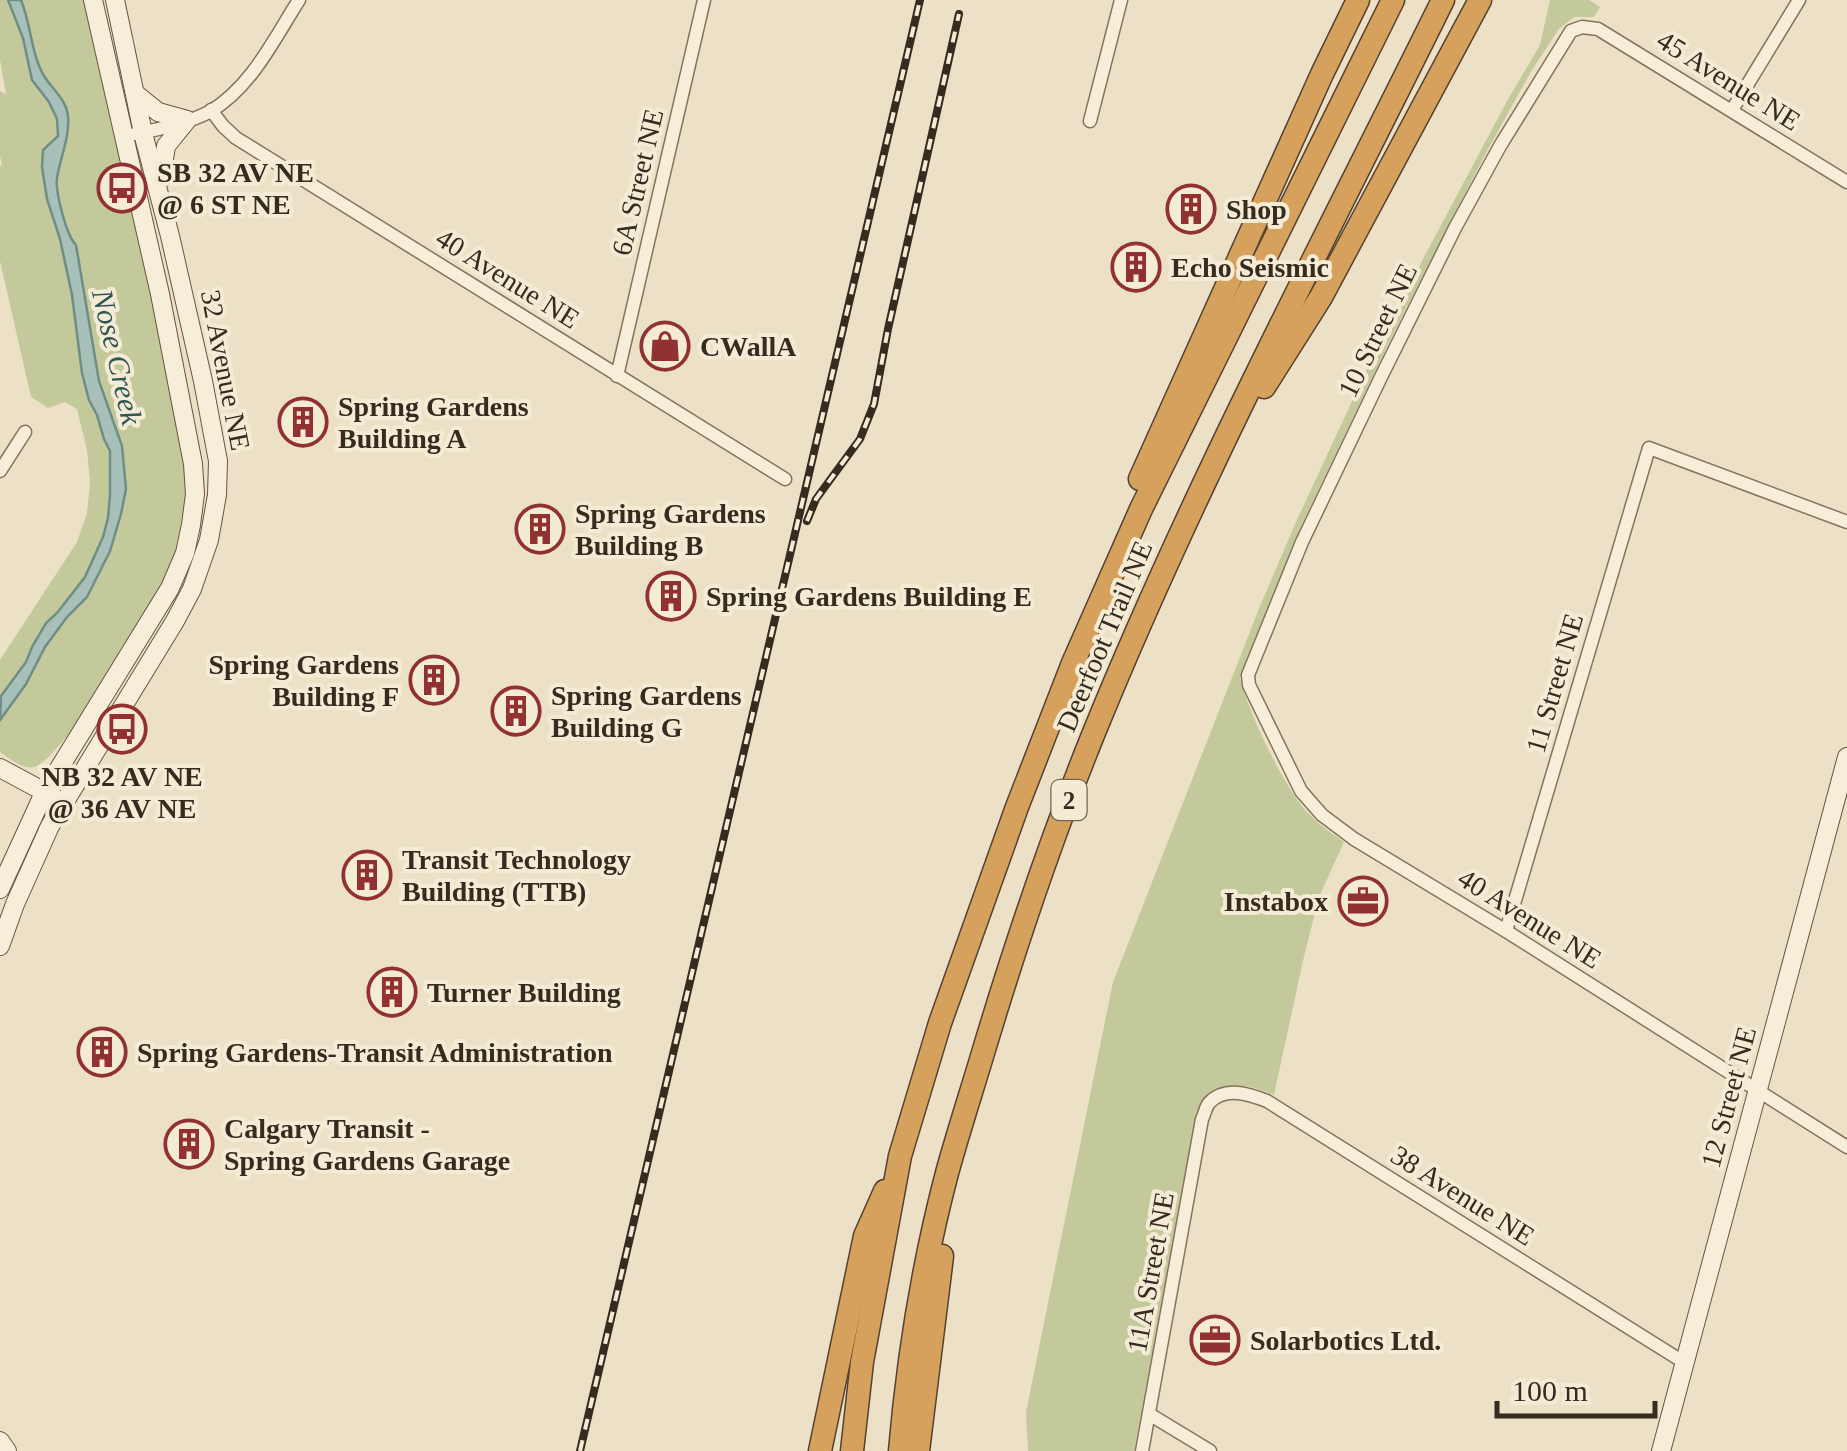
<svg xmlns="http://www.w3.org/2000/svg" width="1847" height="1451" font-family="Georgia,serif">
<style>
.green{fill:#c4c99b}
.water{fill:#a7c0b9;stroke:#6f8e86;stroke-width:2.5}
.lines{fill:none;stroke-linecap:round;stroke-linejoin:round}
.street-casing{stroke:#86735d;stroke-width:15}
.secondary-casing{stroke:#685440;stroke-width:20}
.highway-casing{stroke:#544231;stroke-width:25}
.street{stroke:#f7eed9;stroke-width:12}
.secondary{stroke:#f7eed9;stroke-width:18}
.highway{stroke:#d5a15d;stroke-width:22}
.rail-casing{stroke:#372b20;stroke-width:8}
.rail{stroke:#f4ebd5;stroke-width:4;stroke-dasharray:11;stroke-linecap:butt}
.labels{text-anchor:middle;stroke-width:8;stroke-linejoin:round;paint-order:stroke}
.shield{fill:#f4ebd5;stroke:#706556;stroke-width:2.5}
.shield-label{font-size:25px;font-weight:bold;fill:#372b20}
.street-label{font-size:28px;fill:#372b20;stroke:#f4ebd5}
.poi-label{font-size:28px;font-weight:bold;fill:#372b20;stroke:#f4ebd5;text-anchor:start}
.water-label{font-size:30px;font-style:italic;fill:#305654;stroke:#f4ebd5}
</style>
<rect width="100%" height="100%" fill="#ece1c6"/>
<g class="green">
<path d="M0,0H85L182,437C185,471 188,503 181,536C178,554 170,571 163,587C148,617 61,761 34,767C23,770 9,758 0,752V660L77,542L87,513L90,482L87,450L77,409L65,402L48,408L31,397L0,261V166H2L0,156V91L6,94L0,60Z"/>
<path d="M1550,0H1589L1600,7L1594,17H1574L1559,29L1532,70L1487,151L1398,324L1299,530L1240,678C1249,713 1283,786 1307,812C1317,823 1331,833 1344,842L1319,897L1302,965L1274,1095C1231,1077 1228,1087 1198,1117L1134,1451H1028L1026,1412L1113,982L1258,611L1295,524L1374,354L1423,259L1507,101L1540,45Z"/>
</g>
<path class="water" d="M8,0H21C31,24 31,54 44,76C53,90 66,99 68,116C70,137 60,158 57,178C55,191 66,235 76,245L99,381L122,446L126,489L121,514L110,551L87,597L67,617L45,647L26,684L0,720L1,696L26,662L32,647L46,623L57,613L85,577L103,537L108,518L110,495V451L104,439L97,415L89,400L82,373L72,295L60,239L47,199L42,167L43,150L58,136L57,119L49,102L32,80L23,38Z"/>
<g class="lines">
<g class="street-casing">
<g id="street">
<polyline points="211,110 223,126 236,138 785,479"/>
<polyline points="1732,110 1799,0"/>
<polyline points="1090,121 1121,0"/>
<path d="M135,134C160,129 189,123 211,111C252,86 274,39 299,0"/>
<polyline points="1847,182 1598,29 1582,27 1571,31 1500,146 1455,228 1381,377 1302,542 1248,675 1249,685 1301,791 1322,815 1354,839 1506,931 1847,1147"/>
<polyline points="617,376 704,0"/>
<polyline points="0,471 25,432"/>
<polyline points="1506,931 1649,448 1847,522"/>
<polyline points="1149,1414 1210,1451"/>
<path d="M1142,1451L1202,1119C1205,1114 1205,1108 1209,1103C1225,1086 1249,1094 1267,1101L1685,1363"/>
</g>
</g>
<g class="secondary-casing">
<g id="secondary">
<polyline points="137,95 158,112 187,120 166,146 161,179"/>
<polyline points="0,768 54,797"/>
<polyline points="0,889 44,793 170,588 185,553 191,525 195,494 193,464 160,294 93,0"/>
<polyline points="0,946 15,904 50,826 175,621 192,589 209,540 217,495 218,461 203,381 170,236 143,133 115,0"/>
<polyline points="0,1441 7,1451"/>
<polyline points="1661,1451 1847,757"/>
</g>
</g>
<g class="highway-casing">
<g id="highway">
<polyline points="1264,387 1321,297 1480,0"/>
<polyline points="1140,479 1322,74 1358,0"/>
<polyline points="820,1451 865,1236 885,1191"/>
<polyline points="852,1451 862,1362 900,1156 940,1023 1017,807 1073,663 1141,509 1393,0"/>
<path d="M900,1451C908,1358 923,1264 947,1173C958,1133 971,1093 983,1053C1015,946 1051,839 1093,735C1195,484 1323,243 1443,0"/>
<polyline points="918,1451 942,1256"/>
</g>
</g>
<use href="#street" class="street"/>
<use href="#secondary" class="secondary"/>
<use href="#highway" class="highway"/>
<g class="rail-casing">
<g id="rail">
<polyline points="807,521 816,499 860,439 874,404 888,329 959,14"/>
<polyline points="580,1451 920,0"/>
</g>
</g>
<use href="#rail" class="rail"/>
</g>
<defs>
<g id="bus-ring" transform="scale(2.5)"><circle r="9.5" fill="#f4ebd5" stroke="#913131" stroke-width="1.5"/><path d="M-5-6H5V4H4V6H2V4H-2V6H-4V4H-5ZM-3.5-4V0h7V-4ZM-3.5 1.2v1.5H-2V1.2ZM2 1.2v1.5H3.5V1.2Z" fill="#913131"/></g>
<g id="building-ring" transform="scale(2.5)"><circle r="9.5" fill="#f4ebd5" stroke="#913131" stroke-width="1.5"/><path d="M-4-6H4V6H1V3H-1V6H-4ZM-2.5-4.3h1.7v1.8h-1.7ZM.8-4.3h1.7v1.8H.8ZM-2.5-1h1.7V.8h-1.7ZM.8-1h1.7V.8H.8Z" fill="#913131"/></g>
<g id="shop-ring" transform="scale(2.5)"><circle r="9.5" fill="#f4ebd5" stroke="#913131" stroke-width="1.5"/><path d="M-5-2.5h2.3a2.7 3.5 0 0 1 5.4 0H5L5.5 6h-11ZM-1.5-2.5h3a1.5 2.3 0 0 0-3 0Z" fill="#913131"/></g>
<g id="office-ring" transform="scale(2.5)"><circle r="9.5" fill="#f4ebd5" stroke="#913131" stroke-width="1.5"/><path d="M-6-3h4V-5.5h4V-3h4V5H-6ZM-1-4.5V-3h2v-1.5ZM-6 0V1H6V0Z" fill="#913131"/></g>
</defs>
<g fill-rule="evenodd">
<use href="#bus-ring" x="122" y="188"/>
<use href="#building-ring" x="1191" y="209"/>
<use href="#building-ring" x="1136" y="267"/>
<use href="#shop-ring" x="665" y="346"/>
<use href="#building-ring" x="303" y="422"/>
<use href="#building-ring" x="540" y="529"/>
<use href="#building-ring" x="671" y="596"/>
<use href="#building-ring" x="434" y="680"/>
<use href="#building-ring" x="516" y="711"/>
<use href="#bus-ring" x="122" y="729"/>
<use href="#building-ring" x="367" y="875"/>
<use href="#office-ring" x="1363" y="901"/>
<use href="#building-ring" x="392" y="992"/>
<use href="#building-ring" x="102" y="1052"/>
<use href="#building-ring" x="189" y="1144"/>
<use href="#office-ring" x="1215" y="1340"/>
</g>
<g class="labels">
<rect class="shield" x="1051.5" y="780" width="35" height="40" rx="8"/>
<g class="shield-label">
<text x="1069" y="809">2</text>
</g>
<g class="street-label">
<text transform="translate(1729 80) rotate(32)" y="10">45 Avenue NE</text>
<text transform="translate(637 182) rotate(-77)" y="10">6A Street NE</text>
<text transform="translate(508 278) rotate(32)" y="10">40 Avenue NE</text>
<text transform="translate(1377 330) rotate(-64)" y="10">10 Street NE</text>
<text transform="translate(226 370) rotate(79)" y="10">32 Avenue NE</text>
<text transform="translate(1104 636) rotate(-67)" y="10">Deerfoot Trail NE</text>
<text transform="translate(1554 683) rotate(-74)" y="10">11 Street NE</text>
<text transform="translate(1530 918) rotate(32)" y="10">40 Avenue NE</text>
<text transform="translate(1728 1097) rotate(-75)" y="10">12 Street NE</text>
<text transform="translate(1463 1195) rotate(32)" y="10">38 Avenue NE</text>
<text transform="translate(1150 1272) rotate(-80)" y="10">11A Street NE</text>
</g>
<g class="poi-label">
<text x="157" y="182">SB 32 AV NE<tspan x="157" dy="32">@ 6 ST NE</tspan></text>
<text x="1226" y="219">Shop</text>
<text x="1171" y="277">Echo Seismic</text>
<text x="700" y="356">CWallA</text>
<text x="338" y="416">Spring Gardens<tspan x="338" dy="32">Building A</tspan></text>
<text x="575" y="523">Spring Gardens<tspan x="575" dy="32">Building B</tspan></text>
<text x="706" y="606">Spring Gardens Building E</text>
<text x="399" y="674" text-anchor="end">Spring Gardens<tspan x="399" dy="32">Building F</tspan></text>
<text x="551" y="705">Spring Gardens<tspan x="551" dy="32">Building G</tspan></text>
<text x="122" y="786" text-anchor="middle">NB 32 AV NE<tspan x="122" dy="32">@ 36 AV NE</tspan></text>
<text x="402" y="869">Transit Technology<tspan x="402" dy="32">Building (TTB)</tspan></text>
<text x="1328" y="911" text-anchor="end">Instabox</text>
<text x="427" y="1002">Turner Building</text>
<text x="137" y="1062">Spring Gardens-Transit Administration</text>
<text x="224" y="1138">Calgary Transit -<tspan x="224" dy="32">Spring Gardens Garage</tspan></text>
<text x="1250" y="1350">Solarbotics Ltd.</text>
</g>
<g class="water-label">
<text transform="translate(117 357) rotate(77)" y="10">Nose Creek</text>
</g>
</g>
<path d="M1497 1401v15h158v-15" fill="none" stroke="#372b20" stroke-width="5"/>
<text x="1512" y="1401" font-size="30" fill="#372b20" stroke="#f4ebd5" stroke-width="8" paint-order="stroke">100 m</text>
</svg>
